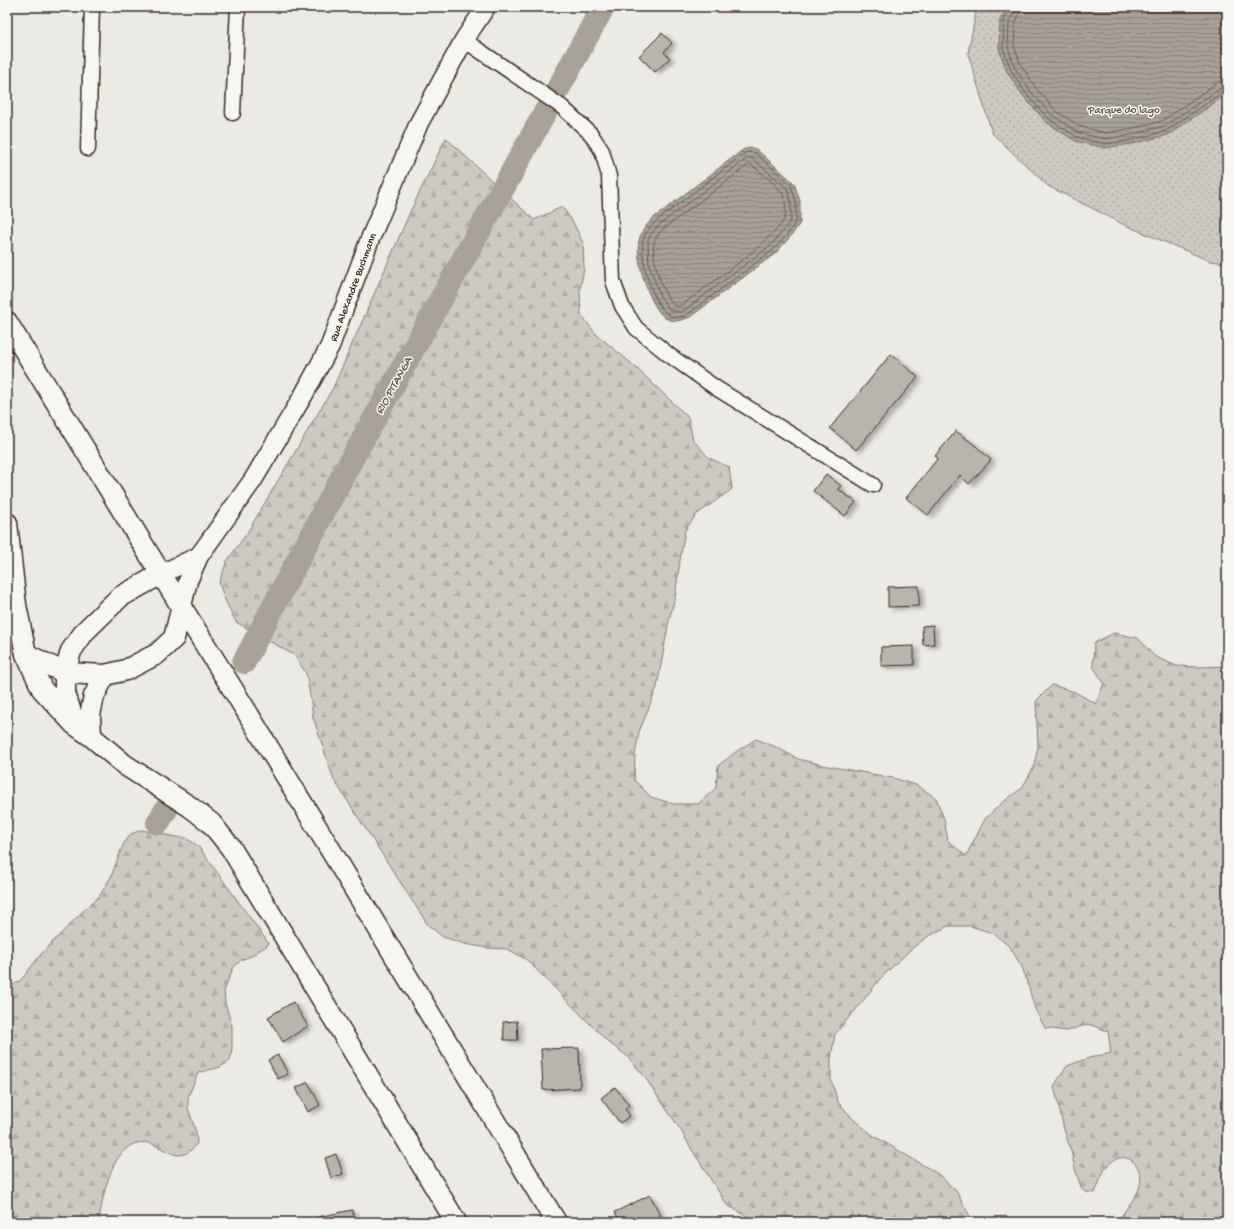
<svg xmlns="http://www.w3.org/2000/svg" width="1234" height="1229" font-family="'Gochi Hand',sans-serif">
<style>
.forest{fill:url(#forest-firs);stroke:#847a71}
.park{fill:url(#park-dots);stroke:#847a71}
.water{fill:url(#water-rules);stroke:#7c7167}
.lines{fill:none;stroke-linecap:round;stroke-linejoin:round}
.shore{stroke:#675a4f;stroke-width:1}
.river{stroke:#a8a198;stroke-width:24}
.building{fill:#bab4ae;stroke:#3b2a1e;filter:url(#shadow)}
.minor-casing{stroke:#3b2a1e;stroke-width:17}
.major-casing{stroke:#3b2a1e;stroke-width:21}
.highway-casing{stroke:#3b2a1e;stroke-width:23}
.minor{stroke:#f6f6f2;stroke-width:14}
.major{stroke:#f6f6f2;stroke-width:18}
.highway{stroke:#f6f6f2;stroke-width:20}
.labels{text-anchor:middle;stroke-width:3;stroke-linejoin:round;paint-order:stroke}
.park-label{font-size:11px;fill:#605248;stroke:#f6f6f2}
.street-label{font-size:11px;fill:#3b2a1e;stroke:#f6f6f2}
.water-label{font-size:12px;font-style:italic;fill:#615449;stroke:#f6f6f2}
</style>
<defs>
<pattern id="forest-firs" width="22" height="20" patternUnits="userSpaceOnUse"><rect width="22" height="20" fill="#cdcac4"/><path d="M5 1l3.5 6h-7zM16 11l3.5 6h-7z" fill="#b1aea8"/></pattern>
<pattern id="park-dots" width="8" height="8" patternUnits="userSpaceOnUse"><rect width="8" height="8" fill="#cdcac4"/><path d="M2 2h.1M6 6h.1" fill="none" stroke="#b1aea8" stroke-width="1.8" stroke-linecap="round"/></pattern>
<pattern id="water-rules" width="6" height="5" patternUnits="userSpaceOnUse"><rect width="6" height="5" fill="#a8a198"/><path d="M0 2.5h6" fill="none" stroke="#8a837b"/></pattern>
<filter id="shadow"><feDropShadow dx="4.5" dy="2.5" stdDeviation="2" flood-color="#0004"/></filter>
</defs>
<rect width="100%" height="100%" fill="#ebeae5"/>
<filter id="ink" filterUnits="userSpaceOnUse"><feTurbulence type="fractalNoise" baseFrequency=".025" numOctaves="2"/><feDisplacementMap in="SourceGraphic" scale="8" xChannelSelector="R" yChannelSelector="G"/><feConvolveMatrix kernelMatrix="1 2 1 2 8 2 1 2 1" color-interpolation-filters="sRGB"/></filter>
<g filter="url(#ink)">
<g class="forest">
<path d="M446,138L534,220L562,207L573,222L583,243L584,268L580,290L581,315L596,334L632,364L688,417L693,440L709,458L729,467L732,489L696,515L685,530L681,553L675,597L669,620L657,687L639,732L635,755L634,780L651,797L674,804H698L716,788L718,766L737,751L756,739L778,748L798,759L823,765L893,778L916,785L936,798L944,819L948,841L966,856L985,819L1002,803L1022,788L1034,767L1038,746L1036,701L1052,685L1075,692L1096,704L1104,683L1093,666L1094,643L1114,633L1138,638L1154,656L1176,666L1199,667L1227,666V1222H1121V1217C1126,1208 1135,1199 1139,1189C1146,1169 1129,1147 1110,1163C1102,1170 1099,1184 1095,1193L1085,1192L1081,1187L1076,1172L1071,1151L1064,1129L1054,1086L1067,1066L1089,1058L1111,1053L1108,1031L1088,1024L1067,1031L1045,1028L1035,1009L1029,988L1022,967L1010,947L993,933L970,926H948L927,937L910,950L893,966L878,981L863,1001L835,1034L831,1058V1080L838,1102L854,1120L874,1136L938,1174L956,1191L973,1222H777L747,1216L727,1205L691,1148L680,1129L642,1073L626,1055L608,1042L527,960L508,949L487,948L465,944L443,937L428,925L334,780L313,717L310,695L306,673L294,655L236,622L225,600L219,583L227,561L247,533L333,388L411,210Z"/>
<path d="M142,830L176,837L186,838L198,846L269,944L251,956L241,960L233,968L224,990L225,1003L232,1026V1049L230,1061L220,1067L198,1073L188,1097V1108L196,1132L197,1143C192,1150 188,1154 180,1155C169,1155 159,1145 149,1143C113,1135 102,1197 99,1222H7V989L21,980L42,953L90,904L99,897L111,877L123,845L131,834Z"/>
</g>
<polygon class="park" points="977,7 1227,7 1227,263 1210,261 1125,225 1048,186 992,133 968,53"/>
<g class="water">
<polygon points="1007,7 1227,7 1227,94 1168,135 1132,144 1105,148 1075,141 1046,122 1024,97 1007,72 999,49 1000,20"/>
<path d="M751,148L756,149L794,183L800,201V223L791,236L776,253L690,317C682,321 671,323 664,317C649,305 633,256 640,237C642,230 647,225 652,219L744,149Z"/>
</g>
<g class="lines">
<g class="shore">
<polyline points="1010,7 1004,21 1003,48 1011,70 1027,95 1049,119 1077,137 1105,144 1131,140 1166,131 1223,92 1227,91"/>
<polyline points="1015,7 1014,12 1009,23 1008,47 1015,68 1031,92 1052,115 1079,133 1105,139 1130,135 1164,126 1221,88 1227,86"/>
<polyline points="1021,7 1020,12 1015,24 1014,46 1021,65 1036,88 1056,111 1081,127 1106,133 1129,129 1162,121 1218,82 1227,80"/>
<path d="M751,152L755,153L791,185L796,202V221L788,234L773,250L688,314C682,317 674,319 668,314C653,306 639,256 643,240C645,233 650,228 655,222L745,153Z"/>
<polygon points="748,158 752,158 787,188 791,202 791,220 784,230 770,246 686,309 680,312 670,310 660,296 649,264 648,245 648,240 651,234 658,226"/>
<path d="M750,164C756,168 779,187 782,193C785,199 787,210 785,217C780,236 702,290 683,304C680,306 677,307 674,305C663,298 651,256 654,243C655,238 659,234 662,230Z"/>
</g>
<g class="river">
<polyline points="558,89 603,7"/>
<polyline points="244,662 348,466 546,111"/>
<polyline points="158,823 168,806"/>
</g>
</g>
<g class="building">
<polygon points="662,33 672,43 664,52 670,58 655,72 639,56"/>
<polygon points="891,354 918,377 856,450 830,428"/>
<polygon points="956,431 976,446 991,460 969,484 960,475 928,515 906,498 938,458 935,456"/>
<polygon points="826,474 841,486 838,489 856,502 845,516 813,491"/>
<polygon points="919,586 919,606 888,607 888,587"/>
<polygon points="933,625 934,644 923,645 922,626"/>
<polygon points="914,646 914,665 881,666 881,647"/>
<polygon points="293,1002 308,1026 283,1042 268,1017"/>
<polygon points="517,1021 518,1040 504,1040 503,1022"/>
<polygon points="579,1048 580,1088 543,1090 541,1049"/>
<polygon points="278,1055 288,1074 278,1079 268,1060"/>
<polygon points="308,1082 320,1105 308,1112 296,1088"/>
<polygon points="615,1087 629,1105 625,1109 630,1116 620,1123 601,1098"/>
<polygon points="336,1154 343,1174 331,1178 325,1158"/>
<polygon points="650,1195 661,1216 650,1222 620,1222 615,1212"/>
<polygon points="352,1210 355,1222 319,1222 318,1217"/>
</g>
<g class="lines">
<g class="minor-casing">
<g id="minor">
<polyline points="464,40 562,107 591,134 602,151 609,176 613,281 622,306 636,328 669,355 716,388 873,485"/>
<polyline points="233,113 238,7"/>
<polyline points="88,149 92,7"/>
</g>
</g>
<g class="major-casing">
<g id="major">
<polyline points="161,574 199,556"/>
<path id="s1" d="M182,606L188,581L199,556L253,480L303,396L330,346L370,239L419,123L464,40L486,7"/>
</g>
</g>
<g class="highway-casing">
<g id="highway">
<polyline points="7,322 161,574 247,712 556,1222"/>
<polyline points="7,523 16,605 26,654 42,689 74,724 91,736 125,765 189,806 211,823 231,848 456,1222"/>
<polyline points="26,654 65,673 105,675 126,670 157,654 174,638 182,606"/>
<polyline points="73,719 65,693 65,673 71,651 85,631 120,597 161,574"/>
<polyline points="91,736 90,715 94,696 105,675"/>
</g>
</g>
<use href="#minor" class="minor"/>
<use href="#major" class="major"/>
<use href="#highway" class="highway"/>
</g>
</g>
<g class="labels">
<g class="park-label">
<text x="1124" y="113">Parque do lago</text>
</g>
<g class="street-label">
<text dy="4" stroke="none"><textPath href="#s1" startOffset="364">Rua Alexandre Buchmann</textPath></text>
</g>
<g class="water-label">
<text transform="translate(393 385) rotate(-61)" y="4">RIO PITANGA</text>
</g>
</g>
<rect width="1234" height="1229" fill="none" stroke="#f6f6f2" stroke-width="24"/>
<rect x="12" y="12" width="1210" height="1205" fill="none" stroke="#3b2a1e" stroke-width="1.5" filter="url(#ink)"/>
</svg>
